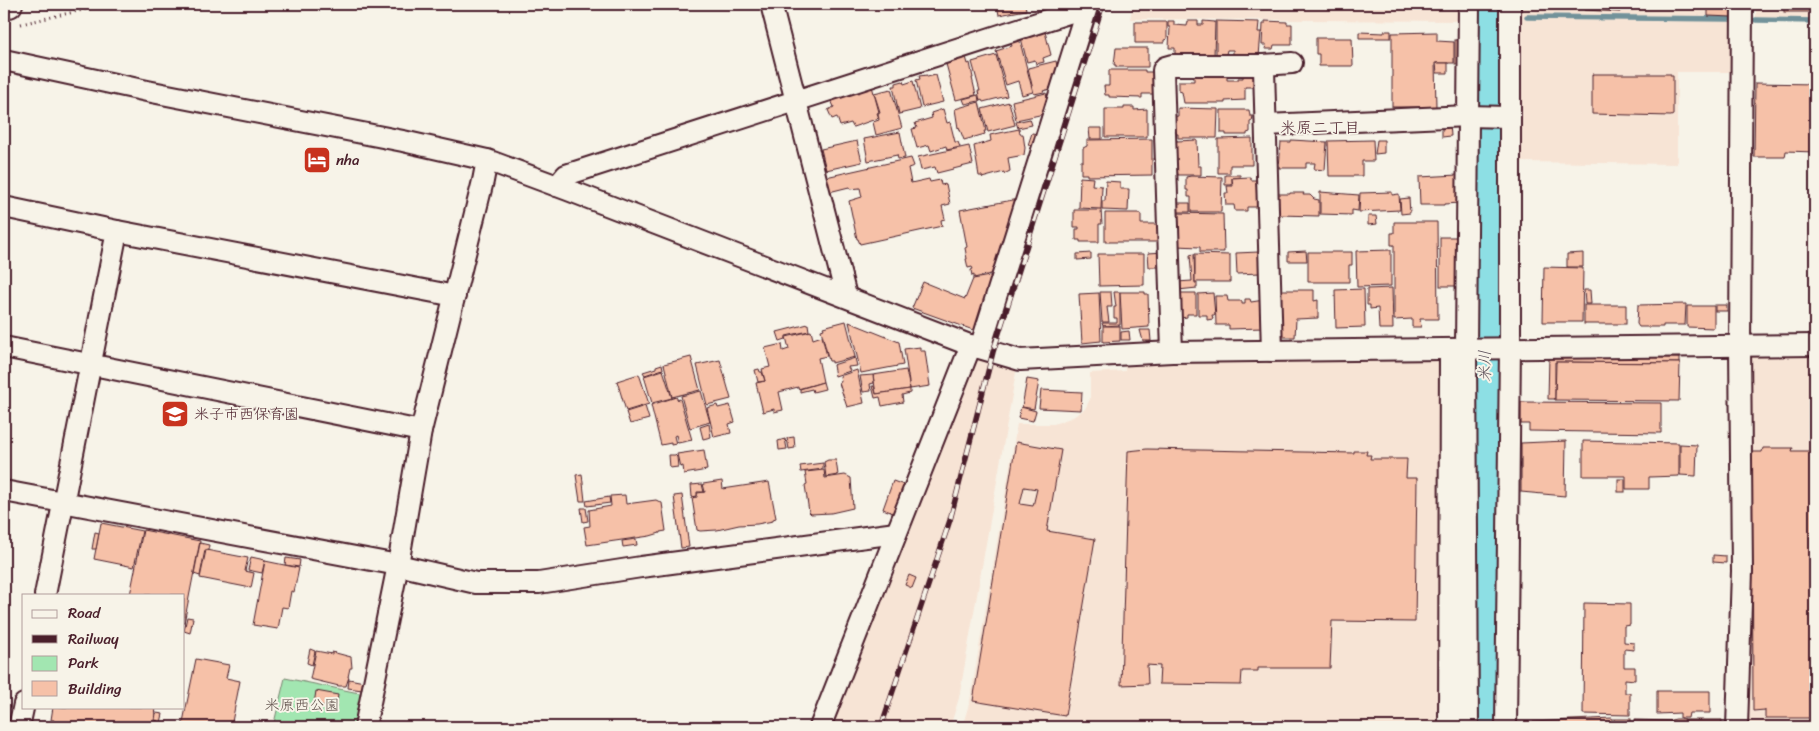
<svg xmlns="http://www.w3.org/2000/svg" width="1819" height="731" font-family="Sriracha,'Klee One',sans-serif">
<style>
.built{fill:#f7e4d5}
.green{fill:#a2e6b1;stroke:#76826e}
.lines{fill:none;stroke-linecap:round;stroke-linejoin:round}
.stream{stroke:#72929a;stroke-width:5.5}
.river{stroke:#8ddfe4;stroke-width:35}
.building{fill:#f6c1a8;stroke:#4a1f2b;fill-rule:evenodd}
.minor-casing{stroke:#4a1f2b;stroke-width:24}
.major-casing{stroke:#4a1f2b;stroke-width:30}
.path{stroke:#4a1f2b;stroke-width:3;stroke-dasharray:1 4;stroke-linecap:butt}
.minor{stroke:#f7f3e8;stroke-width:20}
.major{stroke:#f7f3e8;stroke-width:26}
.rail-casing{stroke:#4a1f2b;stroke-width:5.5}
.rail{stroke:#f7f3e8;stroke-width:4;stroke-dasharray:11;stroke-linecap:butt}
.labels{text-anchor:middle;stroke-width:4;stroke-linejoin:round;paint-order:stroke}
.poi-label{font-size:15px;fill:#4a1f2b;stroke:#f7f3e8;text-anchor:start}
.park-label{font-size:15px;fill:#60514c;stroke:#f7f3e8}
.neighbourhood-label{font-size:16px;fill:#4a1f2b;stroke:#f7f3e8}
.water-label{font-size:16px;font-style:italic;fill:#5b4f59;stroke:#f7f3e8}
</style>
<rect width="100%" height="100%" fill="#f7f3e8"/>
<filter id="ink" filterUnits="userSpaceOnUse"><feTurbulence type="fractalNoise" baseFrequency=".02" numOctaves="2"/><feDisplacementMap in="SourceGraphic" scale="10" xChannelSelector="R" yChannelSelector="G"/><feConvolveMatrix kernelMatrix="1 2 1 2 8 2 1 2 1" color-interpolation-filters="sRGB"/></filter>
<g filter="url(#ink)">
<g class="built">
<polygon points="1133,4 1462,4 1461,21 1130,19"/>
<polygon points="1523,4 1732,4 1732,72 1677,72 1677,164 1521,162 1522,73 1519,73 1519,14"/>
<rect x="1756" y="4" width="59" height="14"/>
<polygon points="1815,353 1815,727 1747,727 1750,358 1754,354"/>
<polygon points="977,357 1013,368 1016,372 959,698 950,727 827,727"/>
<polygon points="1440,357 1439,727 962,727 970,701 1017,424 1054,424 1073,417 1085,409 1090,399 1090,373 1125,371 1124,363"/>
</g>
<polygon class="green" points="285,678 364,694 357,727 273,727"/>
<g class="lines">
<g class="stream">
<polyline points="1527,17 1731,19"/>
<polyline points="1756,20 1815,21"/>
</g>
<polyline class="river" points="1482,727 1483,220 1486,4"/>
</g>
<g class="building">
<polygon points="997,4 1025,4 1026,10 999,15"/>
<polygon points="1039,4 1056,4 1057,7 1043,11"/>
<polygon points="1586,4 1620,4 1620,12 1585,10"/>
<polygon points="1708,4 1732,4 1732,17 1708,16"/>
<rect x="1784" y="4" width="31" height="8"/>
<polygon points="1168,21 1174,21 1174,25 1187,26 1188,21 1198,21 1198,25 1203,25 1203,21 1215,22 1214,56 1175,55 1175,48 1169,48 1170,27 1168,27"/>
<polygon points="1216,21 1259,22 1258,32 1261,32 1259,56 1233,56 1233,50 1227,50 1226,54 1216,54"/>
<polygon points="1265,21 1287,22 1287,24 1292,24 1292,45 1274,45 1273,49 1265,49 1266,45 1262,45 1263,24 1265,24"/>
<polygon points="1135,22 1167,22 1167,39 1164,40 1164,43 1135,43"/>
<polygon points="1044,28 1051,55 1043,58 1044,62 1036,64 1035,60 1027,62 1020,34"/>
<polygon points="1384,31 1391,31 1391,38 1359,38 1359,32 1384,33"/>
<polygon points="1437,32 1437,41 1454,42 1454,63 1435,63 1436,107 1392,107 1392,33"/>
<polygon points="1018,34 1033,92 1022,95 1018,81 1006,85 996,51 1012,46 1009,36"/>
<polygon points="1316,38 1352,38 1353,66 1319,66 1319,54 1316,54"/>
<rect x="1455" y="40" width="6" height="24"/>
<polygon points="1116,48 1148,48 1148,67 1116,67 1116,65 1114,65"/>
<polygon points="996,55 1007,96 983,102 982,100 980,101 978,91 980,91 972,62"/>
<polygon points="966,57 968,64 970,63 973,78 972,78 976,95 956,100 946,64"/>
<polygon points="1056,61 1058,72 1053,74 1057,86 1049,88 1050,89 1043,91 1044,92 1034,94 1028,68"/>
<polygon points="1436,63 1448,63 1448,73 1437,73"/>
<polygon points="1109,70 1145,70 1145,72 1153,72 1153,94 1142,94 1142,98 1109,97 1109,95 1105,95 1104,86 1109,86"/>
<polygon points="1243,71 1257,71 1257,87 1245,87 1245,100 1225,101 1225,103 1184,103 1182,92 1179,91 1179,81 1194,81 1194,76 1227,76 1227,80 1238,80 1238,78 1243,78"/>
<polygon points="1593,74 1671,74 1671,76 1673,76 1673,115 1671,116 1592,114 1592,75"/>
<polygon points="927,75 927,77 936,75 943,102 922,107 916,80 920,79 919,76"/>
<polygon points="903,81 904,84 913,81 920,109 899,114 893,86 896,86 896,83"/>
<polygon points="1755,83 1815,84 1815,152 1786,151 1785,157 1754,157"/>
<polygon points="872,86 879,112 877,113 879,118 853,127 851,123 840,126 837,117 832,119 828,110 834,107 831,100"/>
<polygon points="891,89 902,128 876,135 873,122 879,120 878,113 880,112 874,93"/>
<polygon points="1046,93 1049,107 1043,109 1044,114 1016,120 1012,101"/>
<polygon points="978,95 979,101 965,104 963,99"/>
<polygon points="979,102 986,131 984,131 985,134 964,140 959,127 958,128 955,109"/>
<polygon points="1009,102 1015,125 988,132 982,109"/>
<polygon points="1124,107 1134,107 1134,110 1147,109 1147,137 1105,137 1105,109 1124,109"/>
<polygon points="1178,108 1218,109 1217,138 1178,138 1178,134 1173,134 1172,117 1178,116"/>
<polygon points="943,109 947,123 950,122 955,142 958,142 960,147 947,150 946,146 931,151 929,145 917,148 912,129 917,128 915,123 932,118 931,113"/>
<polygon points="1221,110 1249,110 1250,116 1253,116 1252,121 1250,122 1250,132 1247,133 1247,135 1226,135 1226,133 1221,133"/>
<polygon points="1030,119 1032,125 1018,128 1016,122"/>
<polygon points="1442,123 1450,123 1451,136 1442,137"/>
<polygon points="1089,128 1102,128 1102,139 1090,139"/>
<polygon points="1019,129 1020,134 1023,134 1025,148 1024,155 1008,158 1010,171 1004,174 1004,172 982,178 982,176 979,176 974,146 991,141 990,135"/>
<polygon points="900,132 905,158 898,159 897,155 868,161 864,139"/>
<polygon points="1032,133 1038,134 1034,147 1028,145"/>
<polygon points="1252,138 1252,165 1230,165 1230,173 1218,173 1218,139"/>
<polygon points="1152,139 1152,175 1087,176 1087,174 1081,174 1081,161 1083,161 1083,148 1087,146 1087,140"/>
<polygon points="1173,140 1177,140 1177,141 1197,140 1198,166 1201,166 1201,175 1178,175 1177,169 1174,169"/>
<polygon points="1291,140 1327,142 1325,170 1314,169 1315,163 1306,163 1306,168 1279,168 1281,142 1291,142"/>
<polygon points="1373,140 1374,161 1362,161 1362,176 1329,176 1328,141"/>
<polygon points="1377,140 1384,140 1384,153 1375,154"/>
<polygon points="857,141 862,162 826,170 821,149"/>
<polygon points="969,146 973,164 937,173 935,167 921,170 918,157"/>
<polygon points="911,158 914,166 908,168 911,183 929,179 930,182 940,180 941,185 946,184 950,204 942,206 945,219 941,220 942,226 860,244 858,239 857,239 849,201 862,197 860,188 850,189 849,187 829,192 826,177"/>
<polygon points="1225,175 1240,175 1240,177 1232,178 1232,185 1225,185"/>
<polygon points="1458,175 1460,203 1444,204 1444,205 1420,205 1419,177"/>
<polygon points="1191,176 1222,177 1221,212 1191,212 1191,197 1188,197 1188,190 1186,190 1186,177"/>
<polygon points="1080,177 1093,178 1092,185 1102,186 1101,209 1079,208"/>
<polygon points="1250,177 1251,180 1256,180 1257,207 1247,207 1247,211 1235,211 1234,205 1226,205 1225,193 1228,193 1227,186 1233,186 1232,178"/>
<polygon points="1106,181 1120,182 1120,189 1129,189 1128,211 1102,210 1102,201 1105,201"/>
<polygon points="1320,192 1359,195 1358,211 1352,210 1352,215 1320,214"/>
<polygon points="1392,192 1392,195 1399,194 1400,210 1359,212 1360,193"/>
<polygon points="1290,193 1304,193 1303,195 1310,195 1314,199 1319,200 1319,216 1278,215 1278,194 1290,194"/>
<polygon points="1409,198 1410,213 1401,214 1400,199"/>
<polygon points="1018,199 995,273 974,278 974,275 972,276 971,270 973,269 972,267 968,268 966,259 967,259 965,248 967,247 960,210"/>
<polygon points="1175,203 1190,203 1190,212 1176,212"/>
<polygon points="1074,210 1101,210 1102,224 1099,224 1099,242 1080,242 1080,240 1076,240 1076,229 1079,229 1079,227 1074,227"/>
<polygon points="1105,213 1138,213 1141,214 1141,224 1162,224 1162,242 1105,242"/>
<polygon points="1177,213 1223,214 1224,252 1200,252 1200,247 1176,246"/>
<polygon points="1368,216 1376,216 1377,224 1368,225"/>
<polygon points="1394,222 1437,222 1438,319 1420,319 1421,327 1412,327 1412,319 1394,320 1394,245 1391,245 1391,233 1394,233"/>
<rect x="1440" y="237" width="20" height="49"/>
<polygon points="1391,250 1391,286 1357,287 1356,251"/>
<polygon points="1306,251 1307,261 1288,261 1288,252"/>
<polygon points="1164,252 1164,267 1149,267 1148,253"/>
<polygon points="1259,252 1260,273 1237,274 1236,253"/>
<polygon points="1308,252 1352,252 1352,265 1349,265 1349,282 1308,282"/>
<polygon points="1091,253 1091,259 1077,260 1077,254"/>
<polygon points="1583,253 1583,267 1567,267 1567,254"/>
<polygon points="1098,254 1144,254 1144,285 1099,286"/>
<polygon points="1194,254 1195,283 1197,283 1197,288 1178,290 1177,282 1192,281 1190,255"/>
<polygon points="1195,254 1230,255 1230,282 1195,282"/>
<polygon points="1544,267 1583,268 1582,322 1543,322"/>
<polygon points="995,275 976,331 912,308 923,282 965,299 973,279"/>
<polygon points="1392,288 1393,329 1379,329 1378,308 1370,309 1370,305 1367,305 1367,289"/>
<polygon points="1364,289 1365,327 1336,328 1335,290"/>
<polygon points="1280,290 1314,290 1314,301 1318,300 1318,318 1296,319 1295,337 1279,337"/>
<polygon points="1584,290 1590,290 1591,304 1585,304"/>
<polygon points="1100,292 1111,292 1112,307 1107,307 1109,322 1102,322"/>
<polygon points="1114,292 1120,292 1120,325 1103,326 1102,323 1117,323 1117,318 1114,318 1114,307 1116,307"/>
<polygon points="1120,292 1145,292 1145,294 1148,294 1149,327 1122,329"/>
<polygon points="1099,293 1101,341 1082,343 1079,294"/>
<polygon points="1180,293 1196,293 1196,314 1187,314 1187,317 1181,318"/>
<polygon points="1213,293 1215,315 1212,315 1213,319 1207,320 1207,315 1198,315 1198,294"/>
<polygon points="1215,296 1227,296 1228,301 1242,301 1242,304 1245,304 1245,299 1250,299 1251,302 1264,300 1263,328 1229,329 1229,325 1216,325"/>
<polygon points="1686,304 1685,325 1663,325 1663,327 1639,327 1637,324 1638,305"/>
<rect x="1584" y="305" width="42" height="19"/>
<rect x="1715" y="305" width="12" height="6"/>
<polygon points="1687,306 1714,306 1714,328 1687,327"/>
<polygon points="846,321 855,357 832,363 832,361 829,361 821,330 824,329 823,327"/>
<polygon points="849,322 899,342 903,365 861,373"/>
<polygon points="808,324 809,331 786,336 786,339 780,341 777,332"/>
<polygon points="1103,326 1120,326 1120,341 1103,342"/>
<polygon points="1140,330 1150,330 1151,341 1143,341"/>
<polygon points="811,331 813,339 822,336 827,356 818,358 823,382 798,389 798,387 779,392 783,410 774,412 774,409 763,412 756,383 765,381 762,369 770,367 765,348 782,344 783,351 789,349 786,337"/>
<polygon points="1129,331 1130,340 1121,340 1121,332"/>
<polygon points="920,347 920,351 925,351 930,386 910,389 904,349"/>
<polygon points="1549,356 1679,358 1679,363 1555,362 1555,399 1548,399"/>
<polygon points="691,357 700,390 672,397 664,364"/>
<polygon points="855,358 857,366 848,367 850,371 835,376 833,365"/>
<polygon points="720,360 731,399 707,405 697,365"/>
<polygon points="1556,362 1680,363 1679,401 1555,400"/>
<polygon points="662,364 663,369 645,375 643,372 656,368 656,366"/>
<polygon points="759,369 760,372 762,372 765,381 758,382 755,370"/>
<polygon points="663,370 672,398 652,403 644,376"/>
<polygon points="857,370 864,403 847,407 839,383 841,382 840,376"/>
<polygon points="906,370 910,389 876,394 873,375"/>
<polygon points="639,374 649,404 626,411 617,381"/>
<polygon points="873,375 874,383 870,384 871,391 863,392 860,376"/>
<polygon points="1027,379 1039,381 1034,409 1022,407"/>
<polygon points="823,382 825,389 813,392 812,389 800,392 800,389"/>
<polygon points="872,386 874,386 876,394 910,389 910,393 902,395 903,402 882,406 880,397 875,398"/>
<polygon points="1041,390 1082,392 1081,410 1039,408"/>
<polygon points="701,391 710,422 690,428 681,396"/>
<polygon points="676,397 678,400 680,399 692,440 678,443 676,435 674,436 676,444 671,445 671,443 661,445 651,405"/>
<polygon points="1521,402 1661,403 1661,433 1529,431 1529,424 1521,424"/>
<polygon points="717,405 718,408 730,405 735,422 729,424 731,433 714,437 707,408"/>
<polygon points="645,406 649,419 630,424 626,412"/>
<polygon points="1021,407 1036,411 1033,421 1018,418"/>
<polygon points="709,424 711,437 703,439 700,427"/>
<polygon points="794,437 795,448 789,449 787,438"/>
<polygon points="785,439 787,449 779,450 778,441"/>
<polygon points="1566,441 1565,496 1521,492 1521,443"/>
<polygon points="1583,441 1679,443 1679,476 1649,477 1649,489 1626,489 1626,476 1583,476"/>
<path d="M1016,442L1061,450L1047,531L1095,539L1065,716L973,701ZM1024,487L1037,489L1033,506L1020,504Z"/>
<polygon points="1680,444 1697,445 1696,476 1680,475"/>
<polygon points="1763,448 1793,448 1792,451 1815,451 1815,718 1765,718 1765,710 1753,711 1752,452 1762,452"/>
<polygon points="1147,449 1354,453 1354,451 1367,451 1366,455 1371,455 1370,459 1407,459 1406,478 1417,478 1415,622 1332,621 1330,668 1258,668 1258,671 1242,671 1241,685 1159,684 1160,666 1147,665 1148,684 1121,685 1128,451"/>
<polygon points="704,450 707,470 684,474 683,466 680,467 677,454"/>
<polygon points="669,455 675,455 677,457 678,467 670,468"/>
<polygon points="828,460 836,460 838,475 826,477 824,462"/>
<polygon points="823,463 823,469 801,472 800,466"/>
<polygon points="824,470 825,478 845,475 851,478 853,508 831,513 811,514 809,512 805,485 807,484 805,472"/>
<polygon points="582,474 585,501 580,501 576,475"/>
<rect x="1618" y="479" width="7" height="13"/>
<polygon points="722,481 723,489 769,482 776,518 773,519 773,521 757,524 739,525 717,530 700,531 697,530 692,498 697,497 697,493 705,492 703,484"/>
<polygon points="893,481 904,485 893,513 883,509"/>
<polygon points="702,484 704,492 697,492 697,496 692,497 691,485"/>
<polygon points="625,495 626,504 656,500 662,503 666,531 660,532 660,533 650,536 587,545 584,527 590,526 589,510 611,506 610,496"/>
<polygon points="682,495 689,547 681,548 674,496"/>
<polygon points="609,497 610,503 587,506 586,501"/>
<polygon points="581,508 586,508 588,521 583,522"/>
<polygon points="101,523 142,531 134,567 94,559"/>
<polygon points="143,530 200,541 184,623 184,595 130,595"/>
<polygon points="95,532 99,533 96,549 92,549"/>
<polygon points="636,539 637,545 623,547 622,541"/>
<polygon points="200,543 209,545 208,550 205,550 200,576 194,574"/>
<polygon points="206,550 248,558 245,571 254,573 251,588 200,578"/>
<polygon points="1713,555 1726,556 1726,563 1713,562"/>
<polygon points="251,557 265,560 262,573 248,570"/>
<polygon points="286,558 300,560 299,567 285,565"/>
<polygon points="265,561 299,568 294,592 291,591 288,608 282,607 278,629 253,625"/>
<polygon points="909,575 916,578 912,588 905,585"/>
<polygon points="1584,603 1630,604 1630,625 1624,626 1624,642 1634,643 1634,650 1624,649 1624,667 1635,667 1635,680 1625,679 1625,693 1630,693 1630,715 1583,714"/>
<polygon points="187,617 193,618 190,633 184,631"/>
<polygon points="310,649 315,651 312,665 307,663"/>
<polygon points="316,651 332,654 332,652 351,657 352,668 350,668 348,677 349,677 346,686 339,686 310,679"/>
<polygon points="196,659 229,665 226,678 240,681 231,727 182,727"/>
<polygon points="349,679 364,682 362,690 348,688"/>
<polygon points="316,691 338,695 336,708 314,704"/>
<polygon points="1657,691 1710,691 1710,713 1689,713 1688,718 1680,718 1680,713 1657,714"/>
<polygon points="53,707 153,707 156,708 154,721 157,721 156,727 52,727 54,720 51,720"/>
<polygon points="156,713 163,714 160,727 157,727 158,721 155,720"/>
<polygon points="1612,718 1612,727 1533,727 1533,722"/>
<rect x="1614" y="719" width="17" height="7"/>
<polygon points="1676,719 1683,719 1683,720 1722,720 1721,727 1671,727 1671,720"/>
<polygon points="1634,720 1671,721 1671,727 1634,727"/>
</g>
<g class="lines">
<g class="minor-casing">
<g id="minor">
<polyline points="771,4 846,296"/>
<polyline points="4,60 147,91 403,141 487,160 568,190 972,346 1020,360 1172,352 1815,345"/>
<polyline points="1263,65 1292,63"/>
<polyline points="1266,125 1468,116 1509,117"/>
<polyline points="557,186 566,175 1087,7 980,348"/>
<polyline points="4,207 117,231 455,296"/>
<polyline points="4,347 421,431"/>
<polyline points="1172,352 1163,70 1165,67 1172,65 1263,65 1264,69 1272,351"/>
<polyline points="4,491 398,565 476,583 539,583 641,567 896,533"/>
<polyline points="45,595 117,231"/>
<polyline points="19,727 24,704"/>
<polyline points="365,727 398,565 421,431 483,181 487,160"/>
<polyline points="820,727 971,345"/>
<polyline points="1449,727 1450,349"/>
<polyline points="1468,727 1466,348 1469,4"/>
<polyline points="1506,727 1510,347 1510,4"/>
<polyline points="1737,727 1742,571 1740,346 1742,4"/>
</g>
</g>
<g class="major-casing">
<polyline id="major" points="4,5 9,4"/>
</g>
<polyline class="path" points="21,24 109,4"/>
<use href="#minor" class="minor"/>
<use href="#major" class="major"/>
<g class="rail-casing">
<polyline id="rail" points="881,727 950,520 993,352 1103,4"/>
</g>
<use href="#rail" class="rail"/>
</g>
</g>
<defs>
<g id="hotel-square" transform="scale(1.4375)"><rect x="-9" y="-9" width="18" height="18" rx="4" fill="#c8321e" stroke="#f7f3e8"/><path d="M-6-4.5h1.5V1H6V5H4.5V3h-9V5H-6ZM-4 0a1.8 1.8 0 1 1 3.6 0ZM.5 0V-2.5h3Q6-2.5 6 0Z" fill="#fff"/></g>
<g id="school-square" transform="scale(1.4375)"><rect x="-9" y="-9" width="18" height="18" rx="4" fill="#c8321e" stroke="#f7f3e8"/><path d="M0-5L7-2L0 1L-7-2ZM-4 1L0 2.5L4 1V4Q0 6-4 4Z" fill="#fff"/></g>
</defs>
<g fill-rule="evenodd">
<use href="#hotel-square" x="317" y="160"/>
<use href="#school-square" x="175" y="414"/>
</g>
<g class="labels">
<g class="poi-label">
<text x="336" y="165">nha</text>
<text x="194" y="419">米子市西保育園</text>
</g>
<g class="park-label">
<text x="302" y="710">米原西公園</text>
</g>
<g class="neighbourhood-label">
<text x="1320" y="133">米原二丁目</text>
</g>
<g class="water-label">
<text transform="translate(1484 366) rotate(-90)" y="6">米川</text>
</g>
</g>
<rect width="1819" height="731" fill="none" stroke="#f7f3e8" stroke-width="20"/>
<rect x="10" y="10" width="1799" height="711" fill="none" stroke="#4a1f2b" stroke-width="2" filter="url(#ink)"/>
<rect x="22" y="594" width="162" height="115" fill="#f7f3e8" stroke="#b29e9c"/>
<rect x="32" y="610" width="25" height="8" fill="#f7f3e8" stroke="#b29e9c"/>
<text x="68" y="618" font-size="15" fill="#4a1f2b">Road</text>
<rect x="32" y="635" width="25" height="8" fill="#4a1f2b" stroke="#b29e9c"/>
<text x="68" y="644" font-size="15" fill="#4a1f2b">Railway</text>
<rect x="32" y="656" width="25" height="15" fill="#a2e6b1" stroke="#b29e9c"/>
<text x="68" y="668" font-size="15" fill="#4a1f2b">Park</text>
<rect x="32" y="681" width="25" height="15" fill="#f6c1a8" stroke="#b29e9c"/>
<text x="68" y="694" font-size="15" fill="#4a1f2b">Building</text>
</svg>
